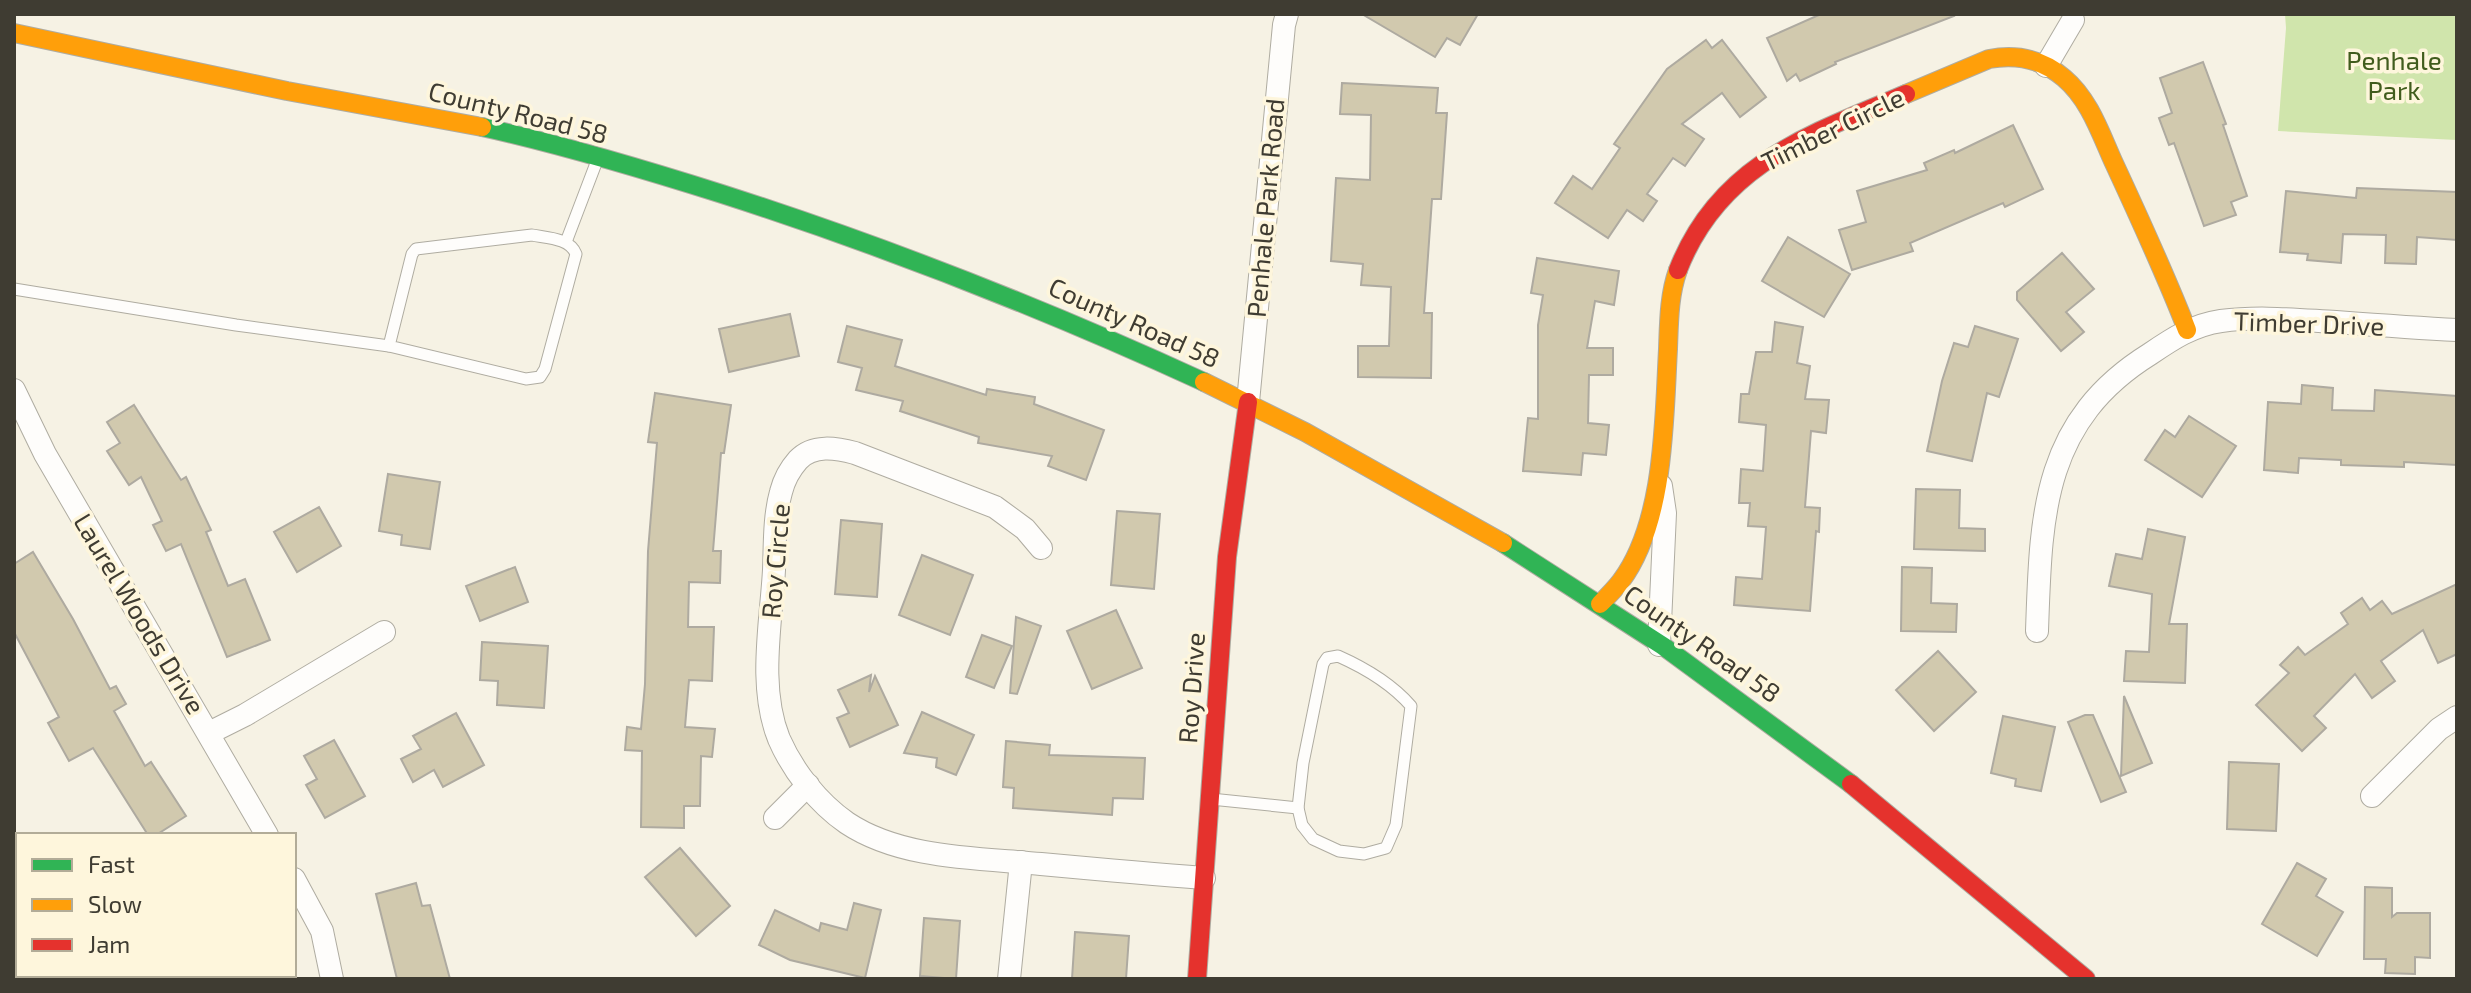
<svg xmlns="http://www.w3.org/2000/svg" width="2471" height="993" font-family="'Exo 2',sans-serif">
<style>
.green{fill:#d0e5ac}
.building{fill:#d1c9ae;stroke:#aeaaa0;stroke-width:2}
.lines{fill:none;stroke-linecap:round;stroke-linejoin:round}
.lane-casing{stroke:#afaca1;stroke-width:13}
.street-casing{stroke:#afaca1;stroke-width:24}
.fast-casing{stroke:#afaca1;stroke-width:20}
.slow-casing{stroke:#afaca1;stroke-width:20}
.jam-casing{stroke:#afaca1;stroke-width:20}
.lane{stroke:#fefdfb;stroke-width:11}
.street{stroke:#fefdfb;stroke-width:22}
.fast{stroke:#30b455;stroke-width:18}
.slow{stroke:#ff9f0a;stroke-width:18}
.jam{stroke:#e5322d;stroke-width:18}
.labels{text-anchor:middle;stroke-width:7;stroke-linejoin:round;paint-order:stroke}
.park-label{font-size:26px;fill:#415c1d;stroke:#fef6dc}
.street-label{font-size:26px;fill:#3f3c32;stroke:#fef6dc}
</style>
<rect width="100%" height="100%" fill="#f6f2e4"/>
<polygon class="green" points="2285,14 2457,14 2457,140 2278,131 2286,28"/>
<g class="building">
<polygon points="1362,14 1478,14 1460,45 1447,38 1435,57"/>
<polygon points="1821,14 1953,14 1954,16 1835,62 1836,64 1800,81 1796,74 1787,81 1767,38"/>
<polygon points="1706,40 1712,48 1722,40 1766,97 1740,117 1722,93 1682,124 1704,139 1685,166 1673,158 1647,194 1657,201 1643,221 1627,210 1608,238 1555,203 1573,176 1592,189 1620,148 1614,144 1667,69"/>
<polygon points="2203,62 2226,124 2223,125 2247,196 2231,202 2236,215 2204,226 2174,143 2169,145 2159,118 2172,113 2160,78"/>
<polygon points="1342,83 1438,88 1436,113 1447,113 1441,199 1432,199 1424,313 1432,313 1431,378 1358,377 1358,346 1389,346 1391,287 1361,285 1363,264 1331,261 1336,178 1370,180 1371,115 1340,114"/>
<polygon points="2013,125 2043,189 2005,207 2003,203 1910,243 1913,251 1852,270 1839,230 1866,222 1857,191 1927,170 1924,163 1954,150 1955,153"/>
<polygon points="2357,188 2457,192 2457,240 2417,237 2416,264 2385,263 2386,235 2343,234 2341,263 2307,260 2308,254 2280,252 2286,191 2356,198"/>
<polygon points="1788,237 1850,274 1824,317 1762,281"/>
<polygon points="2062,253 2094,289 2066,312 2084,332 2061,351 2017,300 2017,292"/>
<polygon points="1537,258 1619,271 1614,305 1595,301 1587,348 1613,348 1613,375 1589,375 1588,423 1609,425 1606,455 1583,453 1581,475 1523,471 1528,418 1538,419 1538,325 1543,295 1531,293"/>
<polygon points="790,314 799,356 729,372 719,329"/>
<polygon points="1775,322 1803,327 1797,363 1810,366 1805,399 1829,400 1826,433 1811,431 1805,507 1820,508 1819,532 1816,531 1810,611 1734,605 1736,577 1762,579 1766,527 1748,526 1750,503 1739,503 1741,469 1763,471 1766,425 1739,422 1741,394 1749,394 1756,352 1772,352"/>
<polygon points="847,326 902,340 895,366 986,395 987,389 1035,397 1034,404 1104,430 1086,480 1048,466 1052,456 978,443 979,437 900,411 903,401 856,390 862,368 838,362"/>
<polygon points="1975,326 2018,339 1999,397 1987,393 1972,461 1927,451 1942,381 1954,343 1968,347"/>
<polygon points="2302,385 2333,388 2332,410 2374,411 2375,390 2457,396 2457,465 2404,462 2404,467 2341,465 2341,460 2299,458 2298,473 2264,470 2268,402 2301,404"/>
<polygon points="655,393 731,405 724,453 721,453 713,551 721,551 720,583 689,582 688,627 714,627 712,681 689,680 685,727 715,729 712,757 701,756 700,806 684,806 684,828 641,827 642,751 625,750 627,727 641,729 645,684 648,551 657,443 648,442"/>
<polygon points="134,405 181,480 186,477 211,530 206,532 228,586 245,579 270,640 227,657 181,544 166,551 153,525 162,521 141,477 129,485 107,451 120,443 107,422"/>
<polygon points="2189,416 2236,446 2202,497 2145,460 2165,430 2175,437"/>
<polygon points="388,474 440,482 430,549 401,545 402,535 379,531"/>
<polygon points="1916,489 1960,490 1959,528 1985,529 1985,551 1914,549"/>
<polygon points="319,507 341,546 297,572 274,532"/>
<polygon points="1117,511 1160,514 1154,589 1111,585"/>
<polygon points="841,520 882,524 877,597 835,594"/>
<polygon points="2148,529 2185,537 2169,624 2187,624 2185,683 2124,681 2126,651 2149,652 2152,594 2109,586 2116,554 2142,559"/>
<polygon points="33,552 73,619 110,689 116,686 126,704 114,711 145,766 151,762 186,816 156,835 148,835 93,748 69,761 48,723 59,717 14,632 14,564"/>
<polygon points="922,555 973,575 950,635 899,615"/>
<polygon points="515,567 528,602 480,621 466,586"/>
<polygon points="1902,567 1932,568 1931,603 1957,604 1956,632 1901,631"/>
<polygon points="2457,584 2457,654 2438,663 2423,630 2381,661 2395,681 2372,698 2355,674 2314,716 2326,728 2302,751 2256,705 2289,673 2280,665 2298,647 2305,655 2348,624 2341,613 2362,598 2370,610 2382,601 2392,614"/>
<polygon points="1116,610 1142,668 1092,689 1067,631"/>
<polygon points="1016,617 1041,626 1017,694 1010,693"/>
<polygon points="982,635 1012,646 994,688 966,677"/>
<polygon points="482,642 548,646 544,708 497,705 498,681 480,680"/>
<polygon points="1938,651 1976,692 1934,731 1896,690"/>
<polygon points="871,675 869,692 875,676 898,725 850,747 837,718 849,713 838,690"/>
<polygon points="2124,696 2152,763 2121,776"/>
<polygon points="922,712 974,735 956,775 936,767 937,758 904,753"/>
<polygon points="456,713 484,765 443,787 434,770 413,782 401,759 421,749 413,736"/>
<polygon points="2085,715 2093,715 2126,792 2101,802 2068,722"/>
<polygon points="2003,716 2055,727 2041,791 2015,786 2016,779 1991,773"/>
<polygon points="334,740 365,796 325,818 306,785 317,779 304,756"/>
<polygon points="1006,741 1050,745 1049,755 1145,758 1143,799 1113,798 1112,815 1013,808 1014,788 1003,787"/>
<polygon points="2229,762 2279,764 2276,831 2227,829"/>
<polygon points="680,848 730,906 696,936 645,877"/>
<polygon points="2297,863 2326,879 2316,896 2343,912 2317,956 2262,924"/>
<polygon points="416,883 422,906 430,905 450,979 397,979 376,894"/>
<polygon points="2365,887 2392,888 2392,917 2397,913 2430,913 2430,958 2415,957 2415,974 2385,973 2386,959 2364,959"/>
<polygon points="854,903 881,910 865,978 790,960 759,945 775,910 819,931 821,923 847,930"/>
<polygon points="924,918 960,921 956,979 920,976"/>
<polygon points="1075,932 1129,936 1126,979 1072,979"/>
</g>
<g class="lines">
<g class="lane-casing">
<g id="lane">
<path d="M532,235C547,238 570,238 576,254L545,369L540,377L526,379L389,346L412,254L416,249Z"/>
<polyline points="566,242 598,158"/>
<polyline points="14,289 236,325 389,346"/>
<path d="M1338,656C1365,668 1391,683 1411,706L1396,825L1386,848L1364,854L1339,851L1313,839L1302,825L1298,808L1303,763L1323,664L1327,658Z"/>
<polyline points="1211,799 1298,808"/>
</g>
</g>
<g class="street-casing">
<g id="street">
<polyline points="2046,66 2073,20"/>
<polyline points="14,390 45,454 267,835"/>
<polyline points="1248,402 1284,25 1287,14"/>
<path d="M1041,548L1025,529L995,507L855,453C836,448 813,444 798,460C790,469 784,480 781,492C774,517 775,545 774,570C771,624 758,687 779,739C793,771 818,803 847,823C901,859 978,858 1041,864C1095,869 1150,874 1204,878"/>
<path d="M2037,631C2041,517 2041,422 2150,354C2172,339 2193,325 2221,321C2259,316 2298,320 2336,322C2376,325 2417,328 2457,330"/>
<polyline points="1659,645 1665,513 1661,486"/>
<polyline points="209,733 245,715 384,632"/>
<polyline points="2372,796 2439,729 2457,717"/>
<polyline points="775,818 808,785"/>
<polyline points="294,879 322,931 332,979"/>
<polyline points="1009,979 1021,862"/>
</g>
</g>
<g class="fast-casing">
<g id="fast">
<path d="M482,127C563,145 643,169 722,194C887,247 1047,310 1204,382"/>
<polyline points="1503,543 1663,646 1851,784"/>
</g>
</g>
<g class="slow-casing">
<g id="slow">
<polyline points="14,33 287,91 482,127"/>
<path d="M1906,94L1989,59C2016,54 2042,59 2064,78C2089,99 2100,132 2113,161C2139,217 2165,273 2187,330"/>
<polyline points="1204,382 1305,432 1503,543"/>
<path d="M1600,604C1607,597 1615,589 1621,581C1665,522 1664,420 1668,349C1669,322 1669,295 1678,270"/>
</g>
</g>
<g class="jam-casing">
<g id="jam">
<path d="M1678,270C1719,164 1811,134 1906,94"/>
<polyline points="1851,784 2086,979"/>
<polyline points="1197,979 1227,557 1248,402"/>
</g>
</g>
<use href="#lane" class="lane"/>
<use href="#street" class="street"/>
<use href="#fast" class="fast"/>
<use href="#slow" class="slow"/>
<use href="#jam" class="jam"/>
</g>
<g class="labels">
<g class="park-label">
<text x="2394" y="70">Penhale<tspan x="2394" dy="30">Park</tspan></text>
</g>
<g class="street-label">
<text transform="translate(518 113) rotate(14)" y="9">County Road 58</text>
<text transform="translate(1833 130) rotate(-26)" y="9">Timber Circle</text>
<text transform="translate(1266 208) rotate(-85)" y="9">Penhale Park Road</text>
<text transform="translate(1134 323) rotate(24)" y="9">County Road 58</text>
<text transform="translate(2309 324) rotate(2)" y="9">Timber Drive</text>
<text transform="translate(776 561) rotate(-85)" y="9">Roy Circle</text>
<text transform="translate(139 614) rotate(59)" y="9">Laurel Woods Drive</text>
<text transform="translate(1702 644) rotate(35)" y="9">County Road 58</text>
<text transform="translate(1192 688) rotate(-86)" y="9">Roy Drive</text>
</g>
</g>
<rect width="2471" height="993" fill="none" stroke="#3f3c32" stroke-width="32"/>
<rect x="16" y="833" width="280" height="144" fill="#fef6dc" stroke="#b2ac98" stroke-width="2"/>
<rect x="32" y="859" width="40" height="12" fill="#30b455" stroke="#b2ac98" stroke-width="2"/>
<text x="88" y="873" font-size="24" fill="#3f3c32">Fast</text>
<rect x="32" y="899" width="40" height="12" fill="#ff9f0a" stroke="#b2ac98" stroke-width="2"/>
<text x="88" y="913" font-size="24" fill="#3f3c32">Slow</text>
<rect x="32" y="939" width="40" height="12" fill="#e5322d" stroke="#b2ac98" stroke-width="2"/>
<text x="88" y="953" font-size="24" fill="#3f3c32">Jam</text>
</svg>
